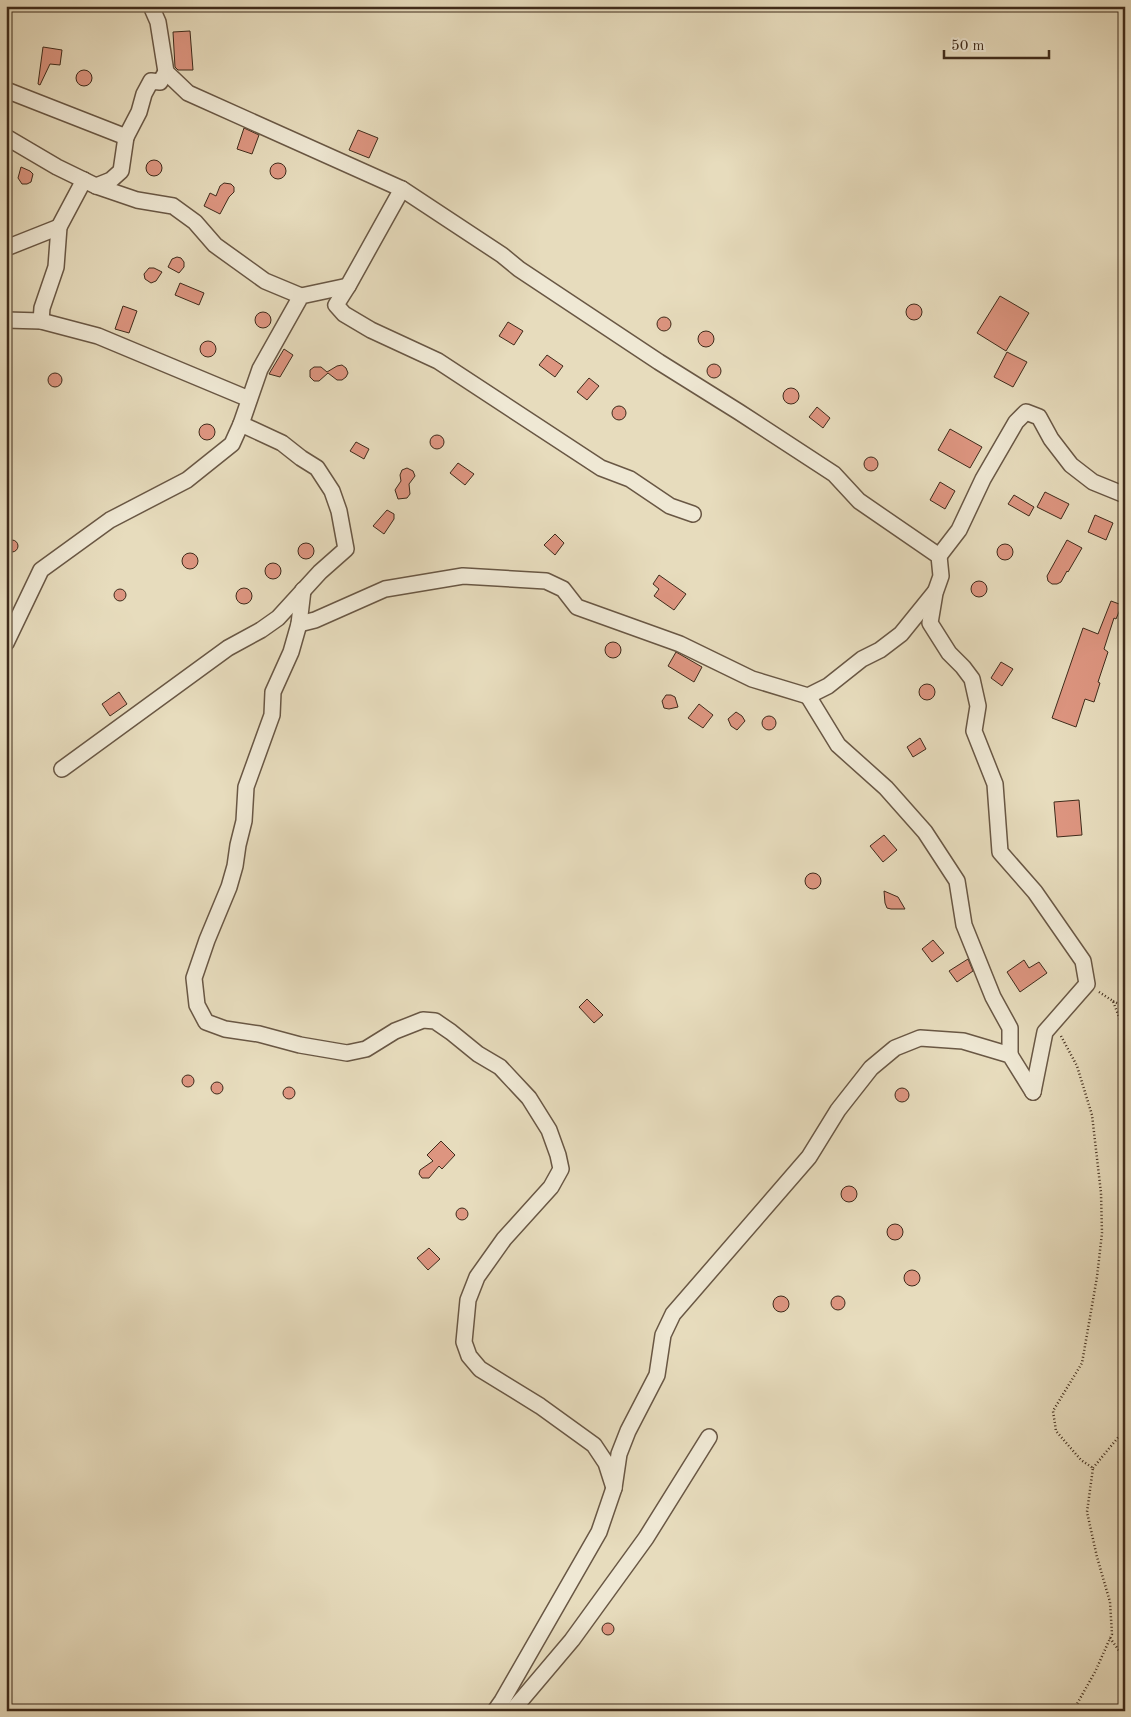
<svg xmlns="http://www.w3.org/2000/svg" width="1131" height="1717" font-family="'Old Standard TT',serif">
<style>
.building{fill:#dd9580;stroke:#3f2b1b}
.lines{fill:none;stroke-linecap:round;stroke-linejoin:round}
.street-casing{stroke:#695744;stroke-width:18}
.path{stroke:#3f2b1b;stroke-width:2.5;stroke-dasharray:1 2.5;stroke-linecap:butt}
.street{stroke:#efe8d4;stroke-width:15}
</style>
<rect width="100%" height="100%" fill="#e7dcbd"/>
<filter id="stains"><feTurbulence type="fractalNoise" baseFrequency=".004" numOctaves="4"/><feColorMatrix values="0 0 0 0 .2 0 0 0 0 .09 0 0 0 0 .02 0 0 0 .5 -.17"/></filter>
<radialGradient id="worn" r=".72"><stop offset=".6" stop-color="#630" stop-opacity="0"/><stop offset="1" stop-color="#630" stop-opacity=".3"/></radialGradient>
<g class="building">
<polygon points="190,31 193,70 178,70 175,67 173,32"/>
<polygon points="43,47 62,50 60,65 50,64 40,85 38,84"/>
<circle cx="84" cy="78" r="8"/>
<polygon points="244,128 259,135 252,154 237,149"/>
<polygon points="358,130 378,138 369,158 349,150"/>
<circle cx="154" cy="168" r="8"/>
<circle cx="278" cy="171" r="8"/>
<polygon points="21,167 30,171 33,174 31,182 27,184 22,184 18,178"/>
<polygon points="224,183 231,184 234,187 234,192 229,197 220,214 204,206 210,193 216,196 220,186"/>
<polygon points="177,257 181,258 184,262 184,267 179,273 168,267 172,259"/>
<polygon points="149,268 154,268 162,272 156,281 151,283 145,279 144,274"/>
<polygon points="180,283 204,293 199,305 175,295"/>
<polygon points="1000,296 1029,313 1006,351 977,333"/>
<circle cx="914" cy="312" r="8"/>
<polygon points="123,306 137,311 129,333 115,329"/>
<circle cx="263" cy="320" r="8"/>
<circle cx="664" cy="324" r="7"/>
<polygon points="508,322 523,331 514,345 499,336"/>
<circle cx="706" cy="339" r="8"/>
<circle cx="208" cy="349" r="8"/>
<polygon points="284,349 293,355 280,377 269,374"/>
<polygon points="1007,352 1027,362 1013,387 994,377"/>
<polygon points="547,355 563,366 555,377 539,365"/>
<circle cx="714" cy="371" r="7"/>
<polygon points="342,365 346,368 348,373 346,377 342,380 337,380 328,373 319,381 314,381 310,377 310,370 314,367 321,367 327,372 337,366"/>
<circle cx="55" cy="380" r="7"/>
<polygon points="589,378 599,386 587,400 577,392"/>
<circle cx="791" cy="396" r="8"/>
<circle cx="619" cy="413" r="7"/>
<polygon points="817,407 830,418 823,428 809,417"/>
<circle cx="207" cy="432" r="8"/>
<polygon points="950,429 982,447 970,468 938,450"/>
<circle cx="437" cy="442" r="7"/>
<polygon points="356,442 369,449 364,459 350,451"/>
<circle cx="871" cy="464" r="7"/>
<polygon points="458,463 474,474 465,485 450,473"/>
<polygon points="407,468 413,471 415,476 409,484 410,494 407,498 398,499 395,490 401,481 400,475 402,470"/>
<polygon points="940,482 955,491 945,509 930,500"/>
<polygon points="1045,492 1069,504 1061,519 1037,507"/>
<polygon points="1014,495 1034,507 1029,516 1008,504"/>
<polygon points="387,510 394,514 394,519 384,534 373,526"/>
<polygon points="1095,515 1113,523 1106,540 1088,532"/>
<polygon points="555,534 564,543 555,555 544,545"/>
<polygon points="1067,540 1082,548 1068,572 1067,571 1061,582 1057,584 1052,584 1048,581 1047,576"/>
<circle cx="12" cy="546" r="6"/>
<circle cx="306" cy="551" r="8"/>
<circle cx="1005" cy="552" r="8"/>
<circle cx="190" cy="561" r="8"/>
<circle cx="273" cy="571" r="8"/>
<polygon points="659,575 686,594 674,610 654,596 659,589 653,584"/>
<circle cx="979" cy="589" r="8"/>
<circle cx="244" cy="596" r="8"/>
<circle cx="120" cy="595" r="6"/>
<polygon points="1111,601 1122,605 1116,619 1114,618 1104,649 1108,652 1098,682 1100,683 1094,702 1085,699 1076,727 1052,718 1083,628 1098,634"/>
<circle cx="613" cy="650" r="8"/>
<polygon points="676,652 702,667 694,682 668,666"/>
<polygon points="1001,662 1013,669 1002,686 991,678"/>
<circle cx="927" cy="692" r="8"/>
<polygon points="119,692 127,704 110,716 102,704"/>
<polygon points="666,695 671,695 675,697 678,707 669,709 664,708 662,701"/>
<polygon points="699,704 713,715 703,728 688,718"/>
<polygon points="736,712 742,716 745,721 737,730 731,726 728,719"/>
<circle cx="769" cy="723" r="7"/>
<polygon points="920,738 926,749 913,757 907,747"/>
<polygon points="1079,800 1082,835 1057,837 1054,802"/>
<polygon points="884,835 897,850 883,862 870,846"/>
<circle cx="813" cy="881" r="8"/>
<polygon points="884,891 898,897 905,909 891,909 887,908 885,903"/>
<polygon points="933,940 944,953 932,962 922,949"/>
<polygon points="968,959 973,971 957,982 949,971"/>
<polygon points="1024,960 1029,968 1039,962 1047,973 1020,992 1007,972"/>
<polygon points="587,999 603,1015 594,1023 579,1007"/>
<circle cx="188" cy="1081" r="6"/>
<circle cx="217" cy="1088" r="6"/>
<circle cx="289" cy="1093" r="6"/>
<circle cx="902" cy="1095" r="7"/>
<polygon points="441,1141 455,1155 442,1169 439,1166 429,1178 422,1178 419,1174 420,1170 433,1161 427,1155"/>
<circle cx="849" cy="1194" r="8"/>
<circle cx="462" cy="1214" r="6"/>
<circle cx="895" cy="1232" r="8"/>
<polygon points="429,1248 440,1259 428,1270 417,1258"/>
<circle cx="912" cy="1278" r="8"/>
<circle cx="838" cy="1303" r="7"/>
<circle cx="781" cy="1304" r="8"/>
<circle cx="608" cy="1629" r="6"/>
</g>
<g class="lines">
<g class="street-casing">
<g id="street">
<polyline points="151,6 158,22 166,72 188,93 402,189 502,255 519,269 659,362 739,412 834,474 859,501 939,556 941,576 935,593 930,623 949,653 963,667 972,679 978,706 974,731 995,784 1000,852 1035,892 1083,961 1087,984 1045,1032 1033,1092"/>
<polyline points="6,90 126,137 139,112 144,94 151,81 160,82 166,72"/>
<polyline points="6,137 57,167 96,186 137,200 173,206 195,222 215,245 265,281 301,296"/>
<polyline points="96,186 111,180 121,171 126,137"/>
<polyline points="402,189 348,286 336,305 344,314 371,330 438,361 601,468 630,479 670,506 693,514"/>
<polyline points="6,248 59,227"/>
<polyline points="6,320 41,321 98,336 249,399"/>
<polyline points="41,321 42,308 56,267 59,227 84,180"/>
<polyline points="939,556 959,530 983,479 1016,422 1026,412 1039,417 1051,439 1071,465 1093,482 1125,495"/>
<polyline points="303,590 299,624 291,652 273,692 272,715 246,787 244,821 238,845 235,866 229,887 207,940 194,978 197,1005 206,1022 225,1029 259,1034 300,1045 347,1053 366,1049 395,1031 423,1020 435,1021 451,1032 478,1054 500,1067 529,1098 549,1130 558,1155 561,1169 551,1187 504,1239 477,1277 468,1300 464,1342 469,1356 480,1369 540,1406 594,1445 606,1463 614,1488"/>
<polyline points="299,624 315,620 385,589 463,576 546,581 563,589 577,607 680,644 752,679 808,696 828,686 862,659 880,650 901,634 935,592"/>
<polyline points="6,643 41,570 110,520 187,480 232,444 241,424"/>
<polyline points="808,696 838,745 886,788 925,832 957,881 964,925 993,997 1010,1028 1010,1055"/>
<polyline points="62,769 228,648 261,630 278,618 320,572 346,549 339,511 332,491 317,468 301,458 282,443 241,424 260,369 301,296 348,286"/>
<polyline points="495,1711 502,1701 599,1532 614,1488 619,1454 628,1431 657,1375 663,1335 673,1314 809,1157 838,1110 871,1068 895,1048 920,1038 963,1041 1010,1055 1033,1092"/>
<polyline points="512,1711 572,1640 646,1538 709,1437"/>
</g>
</g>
<g class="path">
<polyline points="1099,992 1113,1001 1125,1033"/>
<polyline points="1113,1001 1125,1007"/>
<polyline points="1061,1036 1077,1066 1092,1115 1101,1193 1102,1233 1097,1277 1082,1363 1053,1411 1056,1431 1081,1460 1093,1468 1087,1512 1097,1557 1110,1602 1112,1634 1095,1672 1073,1711"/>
<polyline points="1093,1468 1125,1429"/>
<polyline points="1110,1638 1125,1659"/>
</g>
<use href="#street" class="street"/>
</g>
<rect width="1131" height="1717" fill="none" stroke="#e7dcbd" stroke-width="25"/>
<rect x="8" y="8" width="1116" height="1702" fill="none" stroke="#3f2b1b" stroke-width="2.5"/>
<rect x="12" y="12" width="1106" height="1692" fill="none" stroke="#3f2b1b"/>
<path d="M944 50v8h105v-8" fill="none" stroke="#3f2b1b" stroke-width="2.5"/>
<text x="951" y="50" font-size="15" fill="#3f2b1b" stroke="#efe8d4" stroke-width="4" paint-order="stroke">50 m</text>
<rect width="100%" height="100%" filter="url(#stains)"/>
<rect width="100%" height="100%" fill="url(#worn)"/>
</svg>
